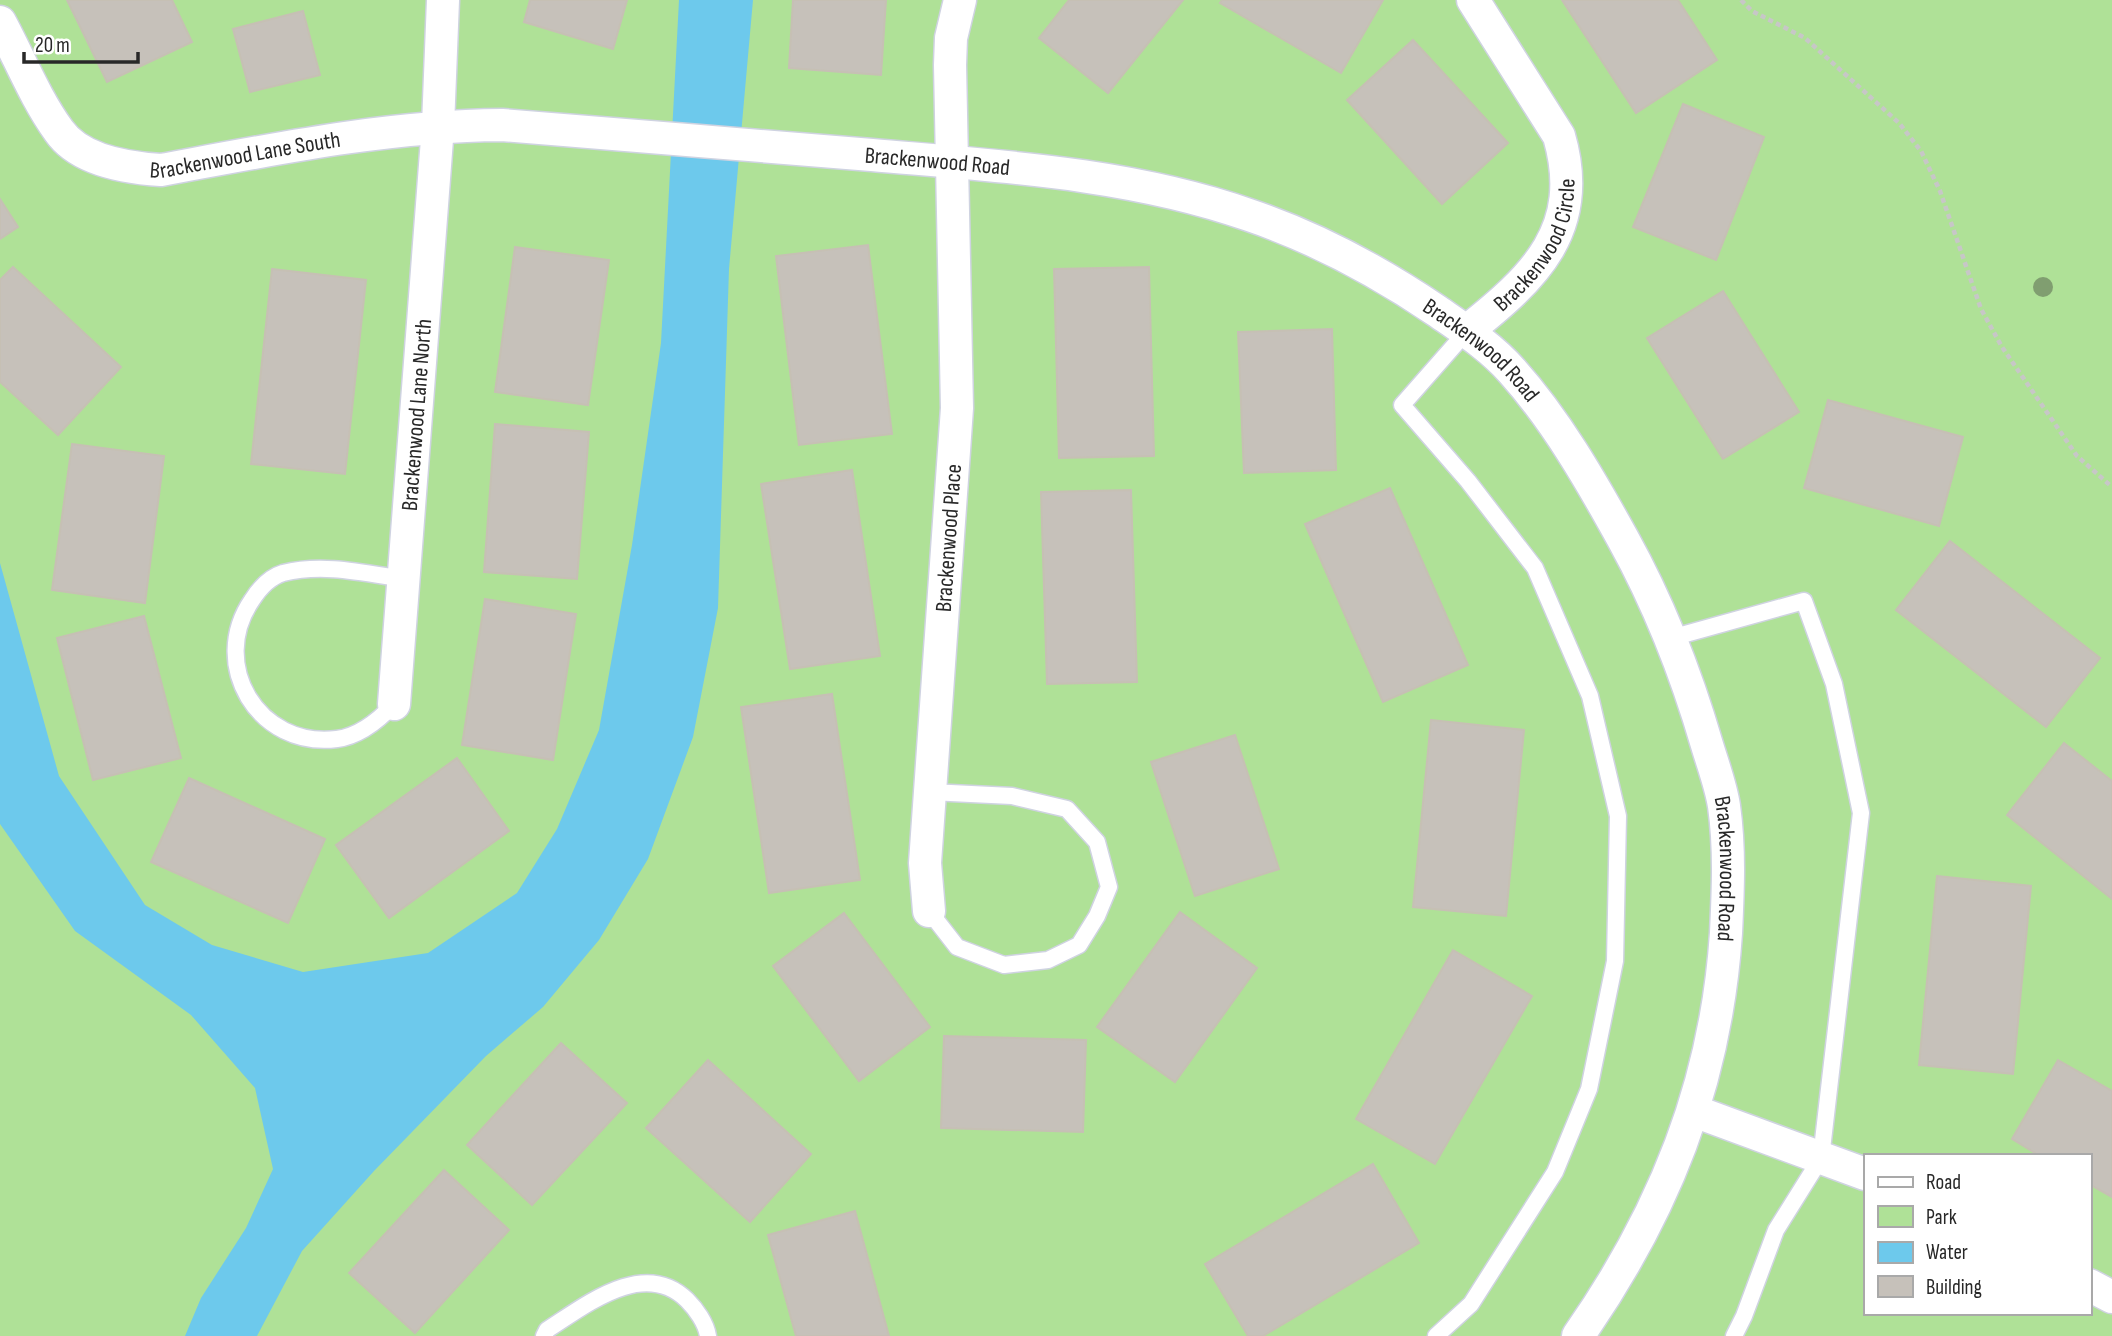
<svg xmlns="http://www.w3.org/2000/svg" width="2112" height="1336" font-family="'Sofia Sans Condensed',sans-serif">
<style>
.green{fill:#afe197;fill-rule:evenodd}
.water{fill:#6dc9ec}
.building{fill:#c6c1ba;stroke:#c6c0b4;stroke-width:2}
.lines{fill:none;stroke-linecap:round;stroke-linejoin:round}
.lane-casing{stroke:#cfd3e1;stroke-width:19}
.street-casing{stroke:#cfd3e1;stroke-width:35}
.path{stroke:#c7c7c7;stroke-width:4.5;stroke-dasharray:5 3.5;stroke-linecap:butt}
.lane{stroke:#fff;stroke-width:16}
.street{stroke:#fff;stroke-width:32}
.tree{fill:#809e70}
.labels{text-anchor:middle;stroke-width:5;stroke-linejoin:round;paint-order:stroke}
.street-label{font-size:23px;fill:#282828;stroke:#fff}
</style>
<rect width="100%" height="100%" fill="#ebe4da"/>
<path class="green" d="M0,0H2112V1336H0ZM1865,1156H2089V1313H1865Z"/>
<polygon class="water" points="679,0 753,0 729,269 718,608 693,737 648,859 599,940 543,1007 486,1056 374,1171 302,1251 257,1336 185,1336 201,1298 246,1228 273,1169 255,1088 191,1015 75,931 0,824 0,563 59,776 145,905 212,945 303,972 428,953 517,893 557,829 599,730 632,545 661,343"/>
<g class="building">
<polygon points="67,0 172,0 192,42 107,82"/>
<polygon points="530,0 627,0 613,49 524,22"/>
<polygon points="793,0 886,0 881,75 789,68"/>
<polygon points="1069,0 1183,0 1108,93 1039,38"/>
<polygon points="1222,0 1383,0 1341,73 1220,3"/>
<polygon points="1562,0 1678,0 1717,60 1636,113"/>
<polygon points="303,11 320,75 250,92 233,29"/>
<polygon points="1413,40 1508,143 1442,204 1347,100"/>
<polygon points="1683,104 1764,137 1716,260 1633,227"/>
<polygon points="0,199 18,227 0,239"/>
<polygon points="868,245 892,434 799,445 776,256"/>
<polygon points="515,247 609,260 588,405 495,392"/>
<polygon points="13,267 121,367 58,435 0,382 0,280"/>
<polygon points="1149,267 1154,456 1059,458 1054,269"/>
<polygon points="272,269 366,280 345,474 251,464"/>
<polygon points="1723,291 1799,412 1723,459 1647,338"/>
<polygon points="1332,329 1336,470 1244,473 1238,332"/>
<polygon points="1828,400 1963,437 1939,526 1804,488"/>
<polygon points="495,424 589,432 577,579 484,572"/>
<polygon points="72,444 164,456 145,603 52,590"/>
<polygon points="852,470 880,656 790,669 761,484"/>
<polygon points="1390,488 1468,665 1383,702 1305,524"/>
<polygon points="1131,490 1137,682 1047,684 1041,492"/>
<polygon points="1950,541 2100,658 2046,727 1896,610"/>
<polygon points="485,599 576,614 553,760 462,745"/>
<polygon points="144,616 181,758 93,780 57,638"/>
<polygon points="832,694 860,880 769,893 741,707"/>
<polygon points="1431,720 1524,730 1506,916 1413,907"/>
<polygon points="1235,735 1279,869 1195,896 1151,762"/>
<polygon points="2064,743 2112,781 2112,899 2007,815"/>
<polygon points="457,758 509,831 389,918 336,845"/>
<polygon points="189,778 325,839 288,923 151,862"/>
<polygon points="1937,876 2031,886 2013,1074 1919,1065"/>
<polygon points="1180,912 1257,968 1175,1082 1097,1027"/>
<polygon points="844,913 930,1027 859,1081 773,966"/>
<polygon points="1453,950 1532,996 1435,1164 1356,1119"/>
<polygon points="944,1036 1086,1040 1083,1132 941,1128"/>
<polygon points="561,1043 627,1103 532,1205 467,1145"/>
<polygon points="708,1060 811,1154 750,1222 646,1128"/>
<polygon points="2058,1060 2112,1091 2112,1197 2089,1184 2089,1156 2040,1156 2012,1139"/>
<polygon points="1373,1164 1419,1243 1263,1336 1248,1336 1205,1264"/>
<polygon points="444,1170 509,1230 415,1333 349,1273"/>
<polygon points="855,1211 889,1336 796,1336 768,1235"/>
</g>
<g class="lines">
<g class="lane-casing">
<g id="lane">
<polyline points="1671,638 1804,601 1834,684 1861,813 1821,1158 1776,1230 1744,1316 1734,1336"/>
<path d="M394,704C379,720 360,736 337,739C258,749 208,664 252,600C259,589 270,577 283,573C323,563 364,573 404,579"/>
<polyline points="929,911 957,947 1004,965 1048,960 1079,945 1097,916 1109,887 1097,842 1067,809 1012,796 930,792"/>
<path d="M544,1336L547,1330C586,1305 644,1258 687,1300C696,1309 706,1323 708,1336"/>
<polyline points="1436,1336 1471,1304 1555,1172 1589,1089 1615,961 1618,816 1590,696 1535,568 1468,481 1402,405 1467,331"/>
</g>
</g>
<g class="street-casing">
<g id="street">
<path id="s1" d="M0,22C19,57 35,98 59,131C80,161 128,168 161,170C275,149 386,126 502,125C625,135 749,145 872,155C998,166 1130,173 1249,215C1317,238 1378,271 1437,311C1463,329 1491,347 1512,371C1556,420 1591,481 1623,539C1659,604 1686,673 1707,745C1713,765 1721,786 1724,806C1730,848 1728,891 1726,933C1716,1084 1664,1213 1578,1336"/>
<path id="s2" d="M1467,331C1535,277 1586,229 1559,136L1473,0"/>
<path id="s3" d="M394,704L438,126L443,0"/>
<path id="s4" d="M929,911L925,863L957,408L950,65L951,38L960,0"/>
<polyline points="1694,1111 1865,1174"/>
<polyline points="2089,1285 2112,1297"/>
</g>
</g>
<polyline class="path" points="1741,0 1752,11 1805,38 1899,123 1921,151 1940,191 1981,309 2002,347 2077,456 2112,487"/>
<use href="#lane" class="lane"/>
<use href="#street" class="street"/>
</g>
<circle class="tree" cx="2043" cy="287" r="10"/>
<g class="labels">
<g class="street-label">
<text dy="8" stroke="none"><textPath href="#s1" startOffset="322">Brackenwood Lane South</textPath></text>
<text dy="8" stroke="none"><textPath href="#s1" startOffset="1018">Brackenwood Road</textPath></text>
<text dy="8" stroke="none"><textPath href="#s2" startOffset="114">Brackenwood Circle</textPath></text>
<text dy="8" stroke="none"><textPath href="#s1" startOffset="1606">Brackenwood Road</textPath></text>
<text dy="8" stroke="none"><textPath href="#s3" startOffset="290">Brackenwood Lane North</textPath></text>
<text dy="8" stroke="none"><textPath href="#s4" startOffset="374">Brackenwood Place</textPath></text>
<text dy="8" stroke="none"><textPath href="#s1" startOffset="2194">Brackenwood Road</textPath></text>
</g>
</g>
<rect x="1864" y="1154" width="228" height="161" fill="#ffffff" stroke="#a9a9a9" stroke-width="2"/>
<rect x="1878" y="1177" width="35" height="10" fill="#ffffff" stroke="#a9a9a9" stroke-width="2"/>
<text x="1926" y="1189" font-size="21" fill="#282828">Road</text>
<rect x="1878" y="1206" width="35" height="21" fill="#afe197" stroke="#a9a9a9" stroke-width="2"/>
<text x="1926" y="1224" font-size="21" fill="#282828">Park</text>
<rect x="1878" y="1242" width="35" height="21" fill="#6dc9ec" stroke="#a9a9a9" stroke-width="2"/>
<text x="1926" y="1259" font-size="21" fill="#282828">Water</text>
<rect x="1878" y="1276" width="35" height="21" fill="#c6c1ba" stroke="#a9a9a9" stroke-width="2"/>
<text x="1926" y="1294" font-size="21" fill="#282828">Building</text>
<path d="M24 52v10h114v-10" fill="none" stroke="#282828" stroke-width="3.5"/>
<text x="35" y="52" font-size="21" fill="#282828" stroke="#ffffff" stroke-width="5" paint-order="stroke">20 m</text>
</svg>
